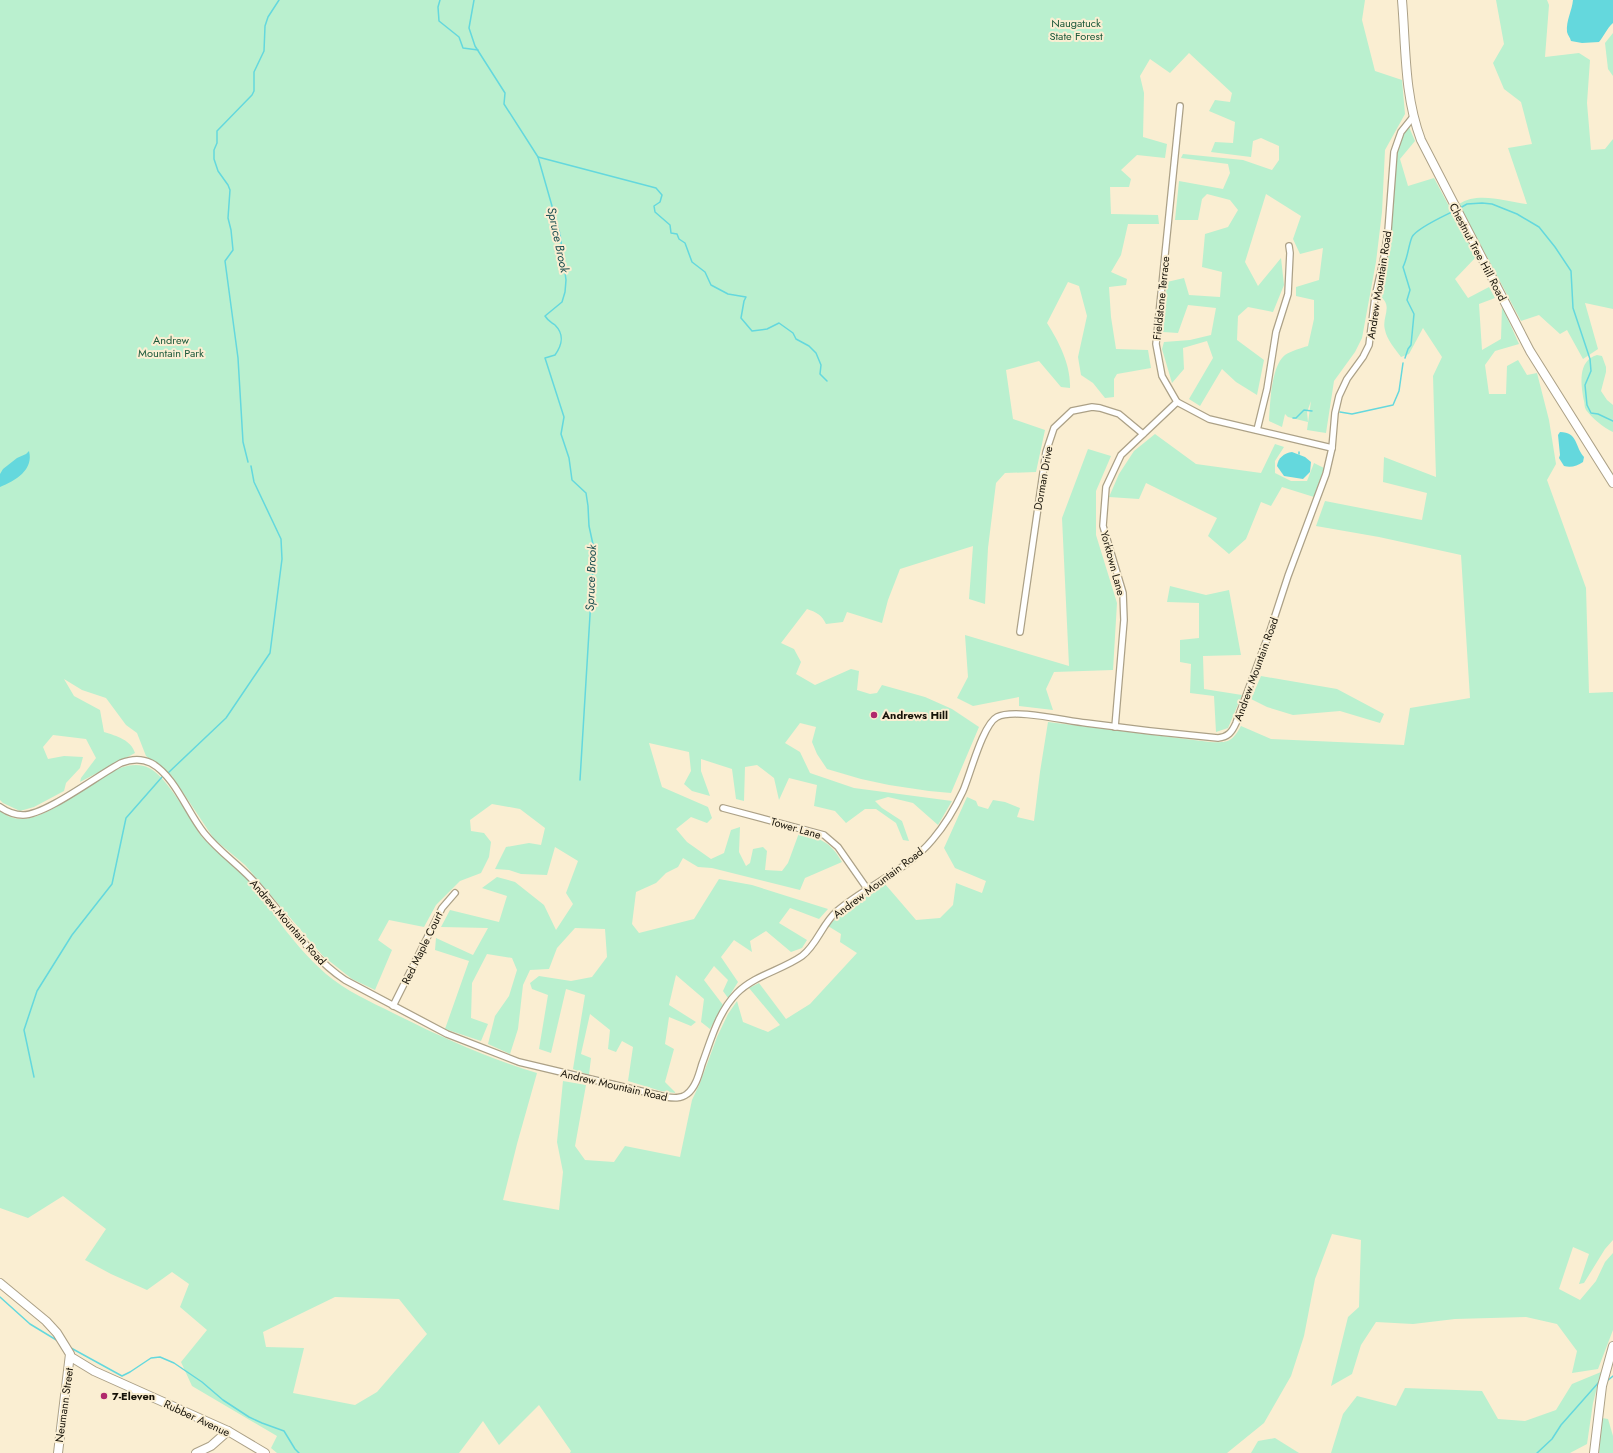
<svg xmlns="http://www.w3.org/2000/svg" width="1613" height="1453" font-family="Jost,sans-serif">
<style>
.green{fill:#baf0cf;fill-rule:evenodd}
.water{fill:#64d8dd}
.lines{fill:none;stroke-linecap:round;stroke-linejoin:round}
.stream{stroke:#64d8dd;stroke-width:1.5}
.street-casing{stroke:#aca187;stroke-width:8}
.secondary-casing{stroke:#aca187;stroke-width:10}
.street{stroke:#fff;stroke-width:5.5}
.secondary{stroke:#fff;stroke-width:8}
.poi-dot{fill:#b0286c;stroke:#faeed2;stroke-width:1.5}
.labels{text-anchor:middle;stroke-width:4;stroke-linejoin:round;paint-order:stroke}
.park-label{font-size:11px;fill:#1c593b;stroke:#faeed2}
.street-label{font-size:11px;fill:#161208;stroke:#faeed2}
.poi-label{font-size:11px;font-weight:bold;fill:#161208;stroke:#faeed2;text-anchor:start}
.water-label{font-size:12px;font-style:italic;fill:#1a4e50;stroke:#faeed2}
</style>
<rect width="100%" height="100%" fill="#faeed2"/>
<g class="green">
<path d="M0,0H1365L1362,20L1375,71L1402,80L1405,114L1385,150L1382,212L1376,262L1362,338L1355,352L1334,381L1326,433L1307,430L1311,401L1307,412L1308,422L1288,417L1285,414L1282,427L1269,421C1270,405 1271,366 1285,355C1291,351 1301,348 1308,346L1314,319V300L1296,296V287L1319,280L1323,248L1300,254L1293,239L1301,216L1266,194L1245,262L1258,286L1281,258L1284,285L1273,312L1248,307L1238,316L1237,340L1264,360L1257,395L1236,382L1222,369L1200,406L1189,399L1213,358L1207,341L1183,348L1184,369L1172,383L1162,349L1164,342L1190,340L1211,335L1216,308L1188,305L1178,333L1163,332L1167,282L1184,278L1189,295L1220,297L1222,272L1202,267L1205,234L1228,227L1238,210L1230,200L1207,194L1202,199L1198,220H1175L1179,181L1223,189L1230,173L1228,164L1181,158L1183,154L1243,160L1272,170L1279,160V146L1261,138L1253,141L1251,157L1211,152L1215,142L1233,143L1235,122L1209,111L1215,100L1230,102L1232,93L1189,53L1170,73L1150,59L1140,76L1144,93L1143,137L1167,144L1165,158L1137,155L1121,170L1131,179L1129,187H1110L1111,214L1158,215L1159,224H1128L1121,255L1111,272L1127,279L1126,285L1109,287L1111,317L1116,349L1148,350L1151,368L1117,374L1114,379V397L1105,398L1093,383L1081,375L1078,357L1087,316L1079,286L1068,282L1047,323C1059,342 1071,365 1070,388L1061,387L1039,361L1006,370L1013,419L1045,430L1036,472L1005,473L996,483L988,548L985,604L969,599L973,546L900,569L888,600L882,623L847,612L843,622L826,624C822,615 816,612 807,609L781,643L794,649L801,662L796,674L815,685L851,669L859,671L857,690L870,694L877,693L882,685L925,697L952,709L979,727L951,793L929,791L889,785L861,779L827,769L817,754L812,742L816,727L800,723L785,743L800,752L810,773L854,788L952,801L938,825L913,803L888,797L875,801L882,808L902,821L909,841L903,840L896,823L876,809H865L846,823L835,811L814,806L817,785L789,778L779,800L774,778L757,765L745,767L744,801L736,799L732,769L701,759V771L710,796L692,791L684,784L691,771L689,752L649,743L662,787L708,807L712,818L707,823L691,817L676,829L687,842L711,859L724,853L731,830L740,827L739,852L746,866L750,863L753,849L763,847L767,851L765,870L782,871L788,863L799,833C820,838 831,842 842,862L805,878L800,890L712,868L698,867L683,858L678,867L666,873L656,883L636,892L632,924L639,933L694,919L719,879L752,885L828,909L819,919L790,908L779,923L807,940L802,948L791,952L766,931L750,941L752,952L734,940L721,957L738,982L728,998L723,991L728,980L714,966L704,980L723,1005L710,1029L701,1022L704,999L676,975L669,1005L696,1022L691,1026L669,1017L665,1044L674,1049L665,1082L676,1093L661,1091L628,1081L633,1047L622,1041L616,1052L608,1049L610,1030L590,1014L581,1054L591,1058L589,1075L573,1069L585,995L566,989L551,1053L539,1049L548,995L532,989L530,983L539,976L571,981L592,977L607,957L605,929L575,928L557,948L549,969L530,970L523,985L518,1029L510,1054L488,1044L495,1016L509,996L517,970L512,958L487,954L472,983L471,1018L488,1024L481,1041L445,1029L469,961L435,950L436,938L473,955L488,928L441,927L450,910L499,922L507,896L482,888L497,877L515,882L544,905L556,930L573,904L566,893L578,861L555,847L547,875L521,874L509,870L495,869L506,847L529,843L541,845L545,828L520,809L492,804L470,820L471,831L484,833L491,842L489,857L481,873L460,881L436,905L424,927L389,920L378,940L392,950L375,990L352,979L323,956L245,865L214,839L172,776L146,756L137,733L126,725L106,698L82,690L64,679L74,696L100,710L104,732C117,736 131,740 135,753L80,782L81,778L96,758L86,739L53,735L43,747L48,759L64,756L83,757L80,768L66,783L64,791L34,807L20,811L3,803L0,800Z"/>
<path d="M1496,0H1547L1549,5L1545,57L1579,53L1590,60L1587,103L1591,150L1605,149L1613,139V309L1585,303L1598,349L1583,359L1567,330L1560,334L1539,315L1521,321L1459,204C1479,191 1506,202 1527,204L1508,148L1532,144L1521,102L1504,89L1493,63L1504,44Z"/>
<polygon points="1613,33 1613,76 1608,69 1605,43"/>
<path d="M1409,127L1415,141L1400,159L1408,186L1434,178L1476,257L1455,279L1468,298L1489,287L1495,298L1479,304L1482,350L1501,339L1502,306L1519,344L1495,351L1485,365L1489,394H1506L1507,366L1518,360L1527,375L1537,373L1549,420L1556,464L1547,480L1586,588L1589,693L1613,692V1240L1605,1249L1584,1283L1579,1284L1589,1254L1573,1247L1559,1289L1580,1300L1596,1281L1605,1262L1613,1253V1330L1598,1369L1572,1373L1577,1351L1557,1324L1526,1317L1455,1319L1413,1324L1376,1322L1361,1345L1352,1374L1331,1386L1348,1317L1359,1307L1361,1240L1332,1234L1315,1279L1304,1336L1291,1376L1264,1423L1227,1453H570L571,1451L539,1405L499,1445L483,1421L459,1453H277L271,1448L277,1436L192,1386L181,1362L207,1330L180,1307L189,1284L172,1272L147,1290L111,1274L85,1260L106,1229L63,1196L28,1218L0,1208V811C44,847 105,747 149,768C163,774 184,808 193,822C196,828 200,835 204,839C218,854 235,866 249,881C264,898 276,919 291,937C301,950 314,963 326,974C346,991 371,1002 393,1013C439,1036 487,1058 537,1073L517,1144L503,1200L559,1210L563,1172L557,1142L563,1081L586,1085L575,1146L585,1160L614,1162L625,1146L680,1157L692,1100L700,1083L717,1037L728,1014L737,1001L743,1022L768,1032L780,1025L749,988L759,983L786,1019L810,1004L857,953L840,942L841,934L828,926L842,913L885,884L916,920L940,918L953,905L956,883L982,893L986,881L955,868L944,848L967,797L976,801L978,806L988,809L993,800L1005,802L1020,808L1017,817L1034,821L1040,772L1048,722L1210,742C1228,743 1232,742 1241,726L1271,739L1404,745L1410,708L1470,698L1461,555L1379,537L1316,526L1325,501L1422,520L1427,493L1383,482L1384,457L1436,477L1433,376L1442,357L1423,328L1409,354L1401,357C1395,349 1387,340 1385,330C1381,317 1395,305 1378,295L1384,267L1393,211L1394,176L1399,141ZM335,1297L399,1299L427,1334L377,1392L355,1405L293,1393L304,1348L266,1347L263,1332Z"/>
<path d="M1597,355L1602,356L1606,367V372L1601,391L1607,400L1613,405V432C1604,428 1592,418 1586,410C1584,407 1585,404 1584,401C1581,385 1577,361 1597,355Z"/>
<polygon points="1155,434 1196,464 1261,473 1275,444 1284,447 1275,461 1275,473 1291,481 1307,481 1314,463 1324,468 1314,497 1282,487 1271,506 1261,502 1246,539 1229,554 1208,536 1217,518 1146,483 1139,499 1109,497 1119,474 1134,451"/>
<polygon points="1088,449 1111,456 1096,491 1096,535 1117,603 1113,670 1054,672 1046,689 1053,710 1019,706 1019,697 973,706 957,698 968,677 965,635 1069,666 1062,518"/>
<polygon points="1170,586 1206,595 1229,590 1241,655 1203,656 1204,689 1242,695 1228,728 1216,732 1214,696 1190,693 1191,664 1180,662 1180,640 1199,638 1199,603 1167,602"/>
<polygon points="1261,676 1337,689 1384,714 1380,723 1340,711 1293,715 1267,707 1251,699"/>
<polygon points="1601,1372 1593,1403 1587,1444 1570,1453 1331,1453 1343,1414 1357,1396 1396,1406 1405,1388 1482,1391 1498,1419 1525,1421 1556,1410 1572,1384"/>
<polygon points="1602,1418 1608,1419 1613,1436 1613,1453 1599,1453"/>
<polygon points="1275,1438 1299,1453 1251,1453 1258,1441"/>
</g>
<g class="water">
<path d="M1573,0H1613V23C1607,28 1604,36 1599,42L1582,43L1571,41C1570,37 1568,36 1567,32C1566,20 1572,11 1573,0Z"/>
<path d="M1560,432C1578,432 1575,447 1584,457L1583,462C1577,466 1571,468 1564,466L1559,458L1560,455L1558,435Z"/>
<path d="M29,451C34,470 15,481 0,487V474L3,469L17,458L26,454Z"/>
<path d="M1292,452L1305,457L1311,462L1310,472L1303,479L1284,476L1277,466C1278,458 1284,453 1292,452Z"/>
</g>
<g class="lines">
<g class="stream">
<polyline points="440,0 438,7 439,21 459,37 463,48 478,50"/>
<path d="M474,0L469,28L475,46L505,93L504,104L538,157L560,234L566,280L565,292L562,302L545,316C548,321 551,322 555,325C565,335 562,345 555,355L545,358L564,417L561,434L569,458L572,480L586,493L588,506L589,526L594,549L580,780"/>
<polyline points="538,157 656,188 662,195 660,202 654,206 655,212 670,225 671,233 677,234 679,239 685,243 692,262 705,272 711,285 728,294 746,297 744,301 741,318 752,331 767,329 779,323 793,333 796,339 809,346 816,353 821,365 820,374 827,381"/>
<polyline points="1460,208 1467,204 1482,203 1492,204 1517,214 1539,227 1555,247 1571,271 1573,308 1590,359 1591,371 1585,385 1587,405 1591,413 1598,414 1613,421"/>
<path d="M1405,358L1408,349L1411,345L1414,314L1407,300L1410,290L1403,267C1408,257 1408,247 1412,237C1417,228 1444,216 1454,211"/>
<polyline points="1340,412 1352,414 1393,405 1399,391 1403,363"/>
<polyline points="1293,418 1296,418 1304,410 1312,411"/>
<polyline points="1299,452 1299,454"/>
<polyline points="248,462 243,442 238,358 225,261 233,250 231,230 228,218 230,190 228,185 218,171 214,159 214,150 217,143 217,131 252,95 254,91 254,72 264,51 265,26 268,17 279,0"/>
<polyline points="168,773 226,718 270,653 282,559 281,539 254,482 251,466"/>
<polyline points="34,1077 24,1030 37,991 72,935 112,884 126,818 162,777"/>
<polyline points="0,1297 30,1324 58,1341"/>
<polyline points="71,1348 122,1376 130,1372 151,1358 160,1357 174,1363 202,1382 223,1400 249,1417 262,1423 284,1431 295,1449 299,1453"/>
<polyline points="1607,1381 1613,1376"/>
<polyline points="1537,1453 1552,1439 1561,1425 1599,1382"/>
</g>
<g class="street-casing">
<g id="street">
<polyline points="1180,106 1156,344 1162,376 1177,402 1209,419 1332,448"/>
<polyline points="1257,430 1267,389 1276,332 1288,294 1290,253 1289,246"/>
<polyline points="1020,632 1046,452 1054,428 1072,411 1092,407 1100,408 1119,414 1143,434"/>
<polyline points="1115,727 1124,620 1123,593 1103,526 1106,487 1121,455 1177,402"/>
<path d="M0,807C7,812 14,815 23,815C46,815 98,775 121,763C131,759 141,758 151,763C175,776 187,812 204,833C220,853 242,867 258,886C286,918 309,956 345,980L447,1034L519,1062L666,1097C673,1098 681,1099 687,1094C696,1087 699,1074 702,1064C711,1040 718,1012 737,993C755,975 782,970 802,956C817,945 822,924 837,911C867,885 907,871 933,839C945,825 955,808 963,791C970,775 983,724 997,717C1014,708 1066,721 1086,723C1130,729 1174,734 1218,738C1228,737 1232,732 1236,723L1270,631L1288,576L1326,474L1332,448L1335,413L1339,396L1347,379L1363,357L1369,345L1375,297L1384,257L1388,231L1394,152L1401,132L1413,117"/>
<polyline points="723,808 824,835 838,847 868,890"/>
<polyline points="393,1006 442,908 455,893"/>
</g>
</g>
<g class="secondary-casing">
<g id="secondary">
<path d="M1402,0C1406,47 1404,95 1421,140L1530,351L1613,483"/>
<polyline points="0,1283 46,1321 57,1333 70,1354 58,1453"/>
<polyline points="71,1357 94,1371 228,1431 265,1453"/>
<polyline points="196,1453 211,1446 228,1431"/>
<polyline points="1594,1453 1602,1386 1613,1346"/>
</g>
</g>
<use href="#street" class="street"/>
<use href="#secondary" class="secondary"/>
</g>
<g class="poi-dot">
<circle cx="874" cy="715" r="4"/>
<circle cx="104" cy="1396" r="4"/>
</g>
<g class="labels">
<g class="park-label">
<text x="1076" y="27">Naugatuck<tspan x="1076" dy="13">State Forest</tspan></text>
<text x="171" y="344">Andrew<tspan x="171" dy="13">Mountain Park</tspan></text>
</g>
<g class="street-label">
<text transform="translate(1478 252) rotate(62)" y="4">Chestnut Tree Hill Road</text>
<text transform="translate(1379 285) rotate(-81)" y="4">Andrew Mountain Road</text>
<text transform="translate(1161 298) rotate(-84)" y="4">Fieldstone Terrace</text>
<text transform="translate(1043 478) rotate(-80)" y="4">Dorman Drive</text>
<text transform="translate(1113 563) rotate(75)" y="4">Yorktown Lane</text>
<text transform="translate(1256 669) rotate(-70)" y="4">Andrew Mountain Road</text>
<text transform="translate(796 828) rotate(16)" y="4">Tower Lane</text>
<text transform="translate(878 883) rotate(-37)" y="4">Andrew Mountain Road</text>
<text transform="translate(288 922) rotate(49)" y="4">Andrew Mountain Road</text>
<text transform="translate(422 948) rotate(-64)" y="4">Red Maple Court</text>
<text transform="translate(614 1085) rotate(13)" y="4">Andrew Mountain Road</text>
<text transform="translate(64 1405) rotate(-82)" y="4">Neumann Street</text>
<text transform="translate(197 1418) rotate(25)" y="4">Rubber Avenue</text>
</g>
<g class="poi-label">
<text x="882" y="719">Andrews Hill</text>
<text x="112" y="1400">7-Eleven</text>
</g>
<g class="water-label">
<text transform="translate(558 240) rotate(78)" y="4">Spruce Brook</text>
<text transform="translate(591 578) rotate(-88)" y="4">Spruce Brook</text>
</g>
</g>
</svg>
